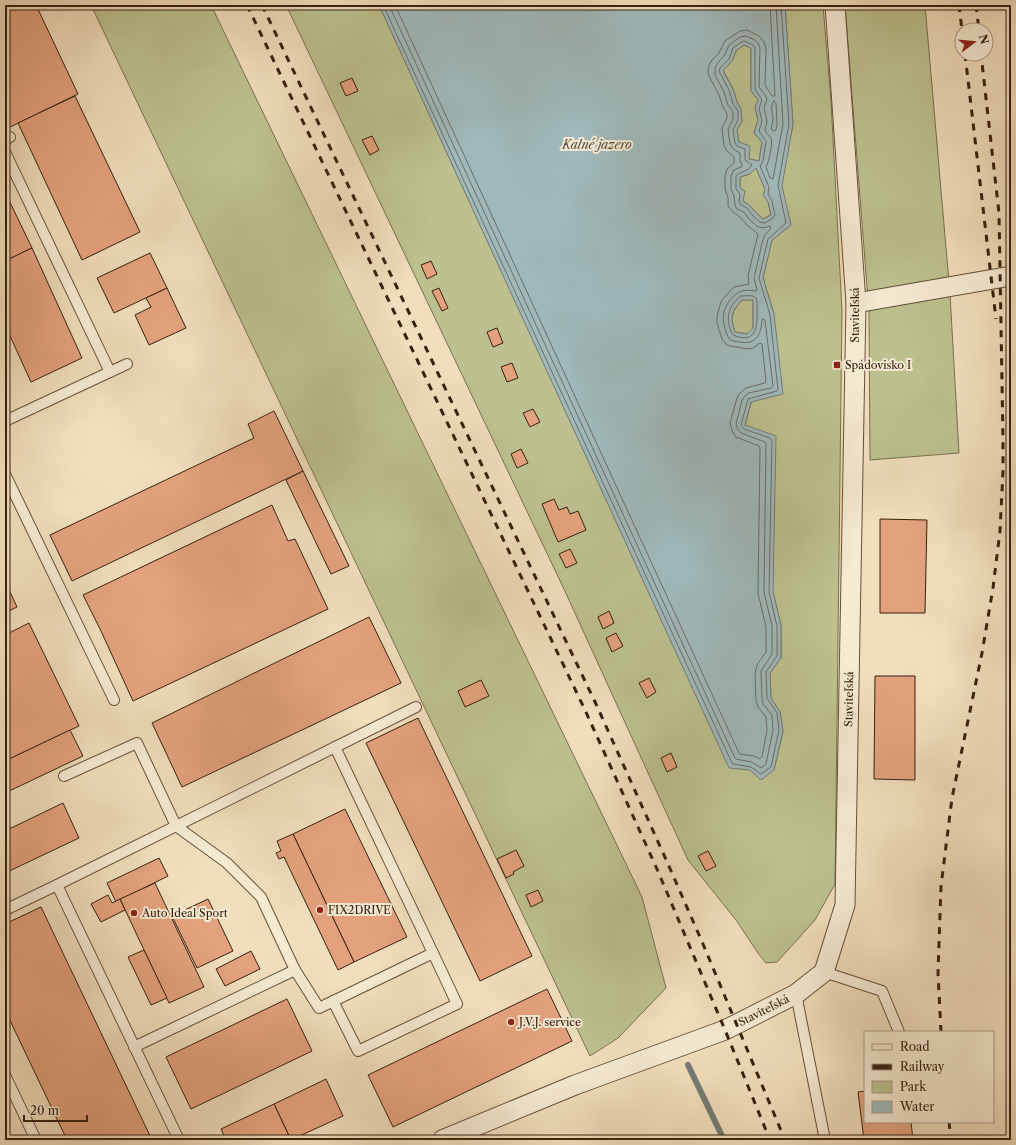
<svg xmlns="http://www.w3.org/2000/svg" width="1016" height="1145" font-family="'Libre Caslon Text',serif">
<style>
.green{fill:#bcc18f;stroke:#7a704f}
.water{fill:#9fb9bb;stroke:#767c76;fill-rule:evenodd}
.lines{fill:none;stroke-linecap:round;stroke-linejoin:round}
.shore{stroke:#6c6c65;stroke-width:1}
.stream{stroke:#767c76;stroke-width:6}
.building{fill:#e3a27d;stroke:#38200f}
.lane-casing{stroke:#66503a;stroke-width:12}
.street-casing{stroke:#66503a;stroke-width:21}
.lane{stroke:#f6ead3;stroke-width:10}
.street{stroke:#f6ead3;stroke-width:19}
.rail{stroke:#38200f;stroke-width:3;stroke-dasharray:7 7;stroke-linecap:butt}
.poi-dot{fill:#8f2418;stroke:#f6ead3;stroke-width:1.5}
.labels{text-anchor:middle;stroke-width:4;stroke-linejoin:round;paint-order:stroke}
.street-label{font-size:11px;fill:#38200f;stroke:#f6ead3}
.poi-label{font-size:11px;fill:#38200f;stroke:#f6ead3;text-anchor:start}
.water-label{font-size:12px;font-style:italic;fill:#574e43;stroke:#f6ead3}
</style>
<rect width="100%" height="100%" fill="#f1debc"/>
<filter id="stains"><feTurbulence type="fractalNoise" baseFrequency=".005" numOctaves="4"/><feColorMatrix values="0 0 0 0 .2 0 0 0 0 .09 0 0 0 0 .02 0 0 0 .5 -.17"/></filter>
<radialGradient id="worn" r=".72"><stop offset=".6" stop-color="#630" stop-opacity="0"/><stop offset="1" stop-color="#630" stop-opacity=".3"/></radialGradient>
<g class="green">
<polygon points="91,5 211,5 642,897 666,988 618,1038 590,1056"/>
<polygon points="286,5 379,5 729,767 774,770 783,731 780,712 771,699 770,673 781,658 781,625 773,592 745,426 774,314 763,278 772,240 791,225 781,186 793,124 785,5 823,5 831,101 842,311 835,884 815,920 777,962 766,963 758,953 736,920 688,860 563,587"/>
<polygon points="845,5 925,5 950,294 959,453 870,460 869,312"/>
<polygon points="744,45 751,48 751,91 758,100 755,107 758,120 754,133 762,142 759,161 749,159 739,142 737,130 742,121 741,109 737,102 733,89 723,70 732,61 736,51"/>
<path d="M756,168L765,189L763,195L768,202L771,215L763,219C755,213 752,206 743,201L740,189V177L750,174Z"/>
<path d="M742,300H753V328L747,334L735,332C730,316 731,313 742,300Z"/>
</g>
<path class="water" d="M379,5H785L793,124L782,186L791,225L772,240L763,278L774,314L783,394L751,402L745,425L776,436L773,592L781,625V658L770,673L771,698L780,712L783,731L774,770L761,780L750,770L729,768ZM744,45L751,48V91L758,100L755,107L758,120L754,133L762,142L759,161L749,159L750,146L739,142L737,130L742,121L741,109L737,102L733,89L723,71L732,61L736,51ZM756,168L765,189L763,195L768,202L771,215L763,219C755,213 752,206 743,201L745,191L740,188V177L750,174ZM742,300H753V328L747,334L735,332C730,317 731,312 742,300Z"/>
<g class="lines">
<g class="shore">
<polyline points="383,5 732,763 733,764 751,767 761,774 771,767 779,730 777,713 767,698 766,672 777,656 777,626 769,592 772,440 770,438 744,429 741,425 748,399 777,391 778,390 770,315 759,278 768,239 786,223 778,185 789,124 781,5"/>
<path d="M389,5L735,758L736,759L752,762L761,768L766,764L773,730L772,715L763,704L762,698L761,671L772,654V626L764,592L766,443L765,442L741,433L738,430L736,424L742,400L745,396L749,393L771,388L773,386L765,320L763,319L762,320C761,335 756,345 740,342C737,342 733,341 731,340C728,338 727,335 726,332C722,320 722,310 730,300C738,291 743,289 755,291L757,290L754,278L763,239L765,235L771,228L770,226L764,228L758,227L749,219L744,212L737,209L735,205L734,196L731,189V176L734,170L741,167L742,165L740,160V153L733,149L730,144L728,129L733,119V112L728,105L724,92L715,75V68L717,64L724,56L729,45L740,37L746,36L755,40L758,43L760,48L759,87L765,95L767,99L764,108L767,121L765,130C766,133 769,135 771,138C773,144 769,162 766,167L770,178L773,179L783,124L776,5"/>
<polyline points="395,5 739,753 740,754 754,756 760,759 762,757 767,730 766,717 758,707 756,701 755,673 757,665 766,652 766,627 758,593 760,448 759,446 736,437 732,431 730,423 737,398 740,393 746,388 765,383 766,381 762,344 760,343 753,348 748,349 730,346 726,344 722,339 717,323 717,316 720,305 722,300 734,287 749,284 748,276 758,234 746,224 740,217 733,212 728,206 728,197 725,189 725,176 727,169 734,163 734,157 727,151 724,146 722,128 727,118 727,114 723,107 719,95 709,76 708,71 709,65 712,60 719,53 725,41 740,31 747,30 759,36 764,42 766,49 765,85 772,96 775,96 770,5"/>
<path d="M744,41L753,45L755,48V89L762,100L759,108L762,121L759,131L766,141L763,161L760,166L769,187L768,194L772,201L775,215L773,218L765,223L760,222L753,216L747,208L741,205L739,202L740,194L736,189V176C740,171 748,172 752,165L745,160V149L737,146L735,143L733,130L738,120V111L733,104L729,90L719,71L720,68L729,59L733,48Z"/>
<path d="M774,101L776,103L777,123L776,130L774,131L771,129C772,125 773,122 773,118C772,111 770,107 774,101Z"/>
<path d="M741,296C747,296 754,294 757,300C757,318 761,347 733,335C725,321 727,306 741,296Z"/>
</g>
<polyline class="stream" points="688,1065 724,1140"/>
</g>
<g class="building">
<polygon points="5,5 36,5 78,94 8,128 5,121"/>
<polygon points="352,78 358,91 346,96 340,83"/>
<polygon points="75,96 140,232 82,260 18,123"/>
<polygon points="372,136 379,150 370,155 362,140"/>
<polygon points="5,192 32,248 5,261"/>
<polygon points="32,248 82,358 31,382 5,325 5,261"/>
<polygon points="150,253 167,288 114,313 97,278"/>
<polygon points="431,261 437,274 427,279 421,265"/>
<polygon points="167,288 186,328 149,345 135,315 151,307 146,298"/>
<polygon points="439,288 448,308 442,311 432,291"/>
<polygon points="497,328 503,343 493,347 487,332"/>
<polygon points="512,363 518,378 507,382 501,367"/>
<polygon points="533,409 540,422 530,427 523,413"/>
<polygon points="274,411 303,471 72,581 50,535 254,438 248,424"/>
<polygon points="521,449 528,463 517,468 511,454"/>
<polygon points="303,471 349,566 331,574 286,480"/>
<polygon points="554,499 559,510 567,507 570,514 578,511 586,530 558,542 542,504"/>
<polygon points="272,505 288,541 295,539 328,609 133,701 101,631 83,595"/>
<polygon points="880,519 927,520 925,613 880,613"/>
<polygon points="570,549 577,563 566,568 559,554"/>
<polygon points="5,581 17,607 5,613"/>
<polygon points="609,611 614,623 603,629 598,617"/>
<polygon points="369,617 401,683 182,787 152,723"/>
<polygon points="29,623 79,726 5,761 5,635"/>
<polygon points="616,633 623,646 612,652 606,638"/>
<polygon points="875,676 915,676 915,780 874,779"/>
<polygon points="649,678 656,692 647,698 639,683"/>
<polygon points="481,680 489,696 465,707 458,691"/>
<polygon points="418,718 532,956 480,981 366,743"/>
<polygon points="70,730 83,756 5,793 5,761"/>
<polygon points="671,753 677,767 667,772 661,758"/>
<polygon points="63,803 79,838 5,873 5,831"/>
<polygon points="345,809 407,937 354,962 293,834"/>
<polygon points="293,834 354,962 338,970 284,857 279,859 276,853 281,851 277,841"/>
<polygon points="516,850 524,866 513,872 514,874 506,878 497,859"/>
<polygon points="708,851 716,866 706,871 698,856"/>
<polygon points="159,858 168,876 116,902 107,883"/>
<polygon points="155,883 204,987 169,1003 120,899"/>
<polygon points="538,890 543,901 531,907 526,895"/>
<polygon points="108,895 112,903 120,899 125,910 101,922 91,904"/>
<polygon points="208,899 233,951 197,968 172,916"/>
<polygon points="41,907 152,1140 67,1140 5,1010 5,924"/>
<polygon points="144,950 167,998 151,1005 128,957"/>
<polygon points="251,951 260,969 225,986 216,969"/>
<polygon points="547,989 572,1041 393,1127 368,1075"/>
<polygon points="287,999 312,1051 191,1109 166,1057"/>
<polygon points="326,1079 343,1116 291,1140 274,1104"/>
<polygon points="865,1091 865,1122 911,1122 913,1140 864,1140 858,1092"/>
<polygon points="274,1104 291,1140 226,1140 221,1129"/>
</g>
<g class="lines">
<g class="lane-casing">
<g id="lane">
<polyline points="5,140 10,137"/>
<polyline points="5,152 110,372"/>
<polyline points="5,421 127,364"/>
<polyline points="5,474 114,700"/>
<polyline points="64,776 137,743 176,826 227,863 261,897 295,970 134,1047"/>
<polyline points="57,885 416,707"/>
<polyline points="5,910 57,885 179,1140"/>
<polyline points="295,970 319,1008 433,953 335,747"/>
<polyline points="824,972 882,991 899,1032"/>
<polyline points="796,994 825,1140"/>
<polyline points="333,1001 358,1051 457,1004 433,953"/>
<polyline points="5,1075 36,1140"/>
</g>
</g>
<g class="street-casing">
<g id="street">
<polyline points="856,303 1011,276"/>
<path id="s1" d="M442,1140L575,1085L725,1030L796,994L824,972L845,905L856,303L835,5"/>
</g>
</g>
<use href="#lane" class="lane"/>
<use href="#street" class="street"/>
<g class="rail">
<polyline points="247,5 585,710 657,869 725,1030 770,1140"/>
<polyline points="262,5 596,704 668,864 703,944 785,1140"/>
<polyline points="959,5 962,30"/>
<polyline points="976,5 979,30"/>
<polyline points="965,54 996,319"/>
<polyline points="941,1032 938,973 941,886 952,798 982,653 993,588 1000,531 1003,471 1003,439 999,213 981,54"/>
<polyline points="949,1122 951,1140"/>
</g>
</g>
<g class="poi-dot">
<rect x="833" y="361" width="8" height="8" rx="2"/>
<circle cx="320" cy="910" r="4"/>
<circle cx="134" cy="913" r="4"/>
<circle cx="511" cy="1022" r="4"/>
</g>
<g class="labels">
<g class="street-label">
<text transform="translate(855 315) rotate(-90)" y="4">Staviteľská</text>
<text dy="4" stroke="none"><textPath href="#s1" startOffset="695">Staviteľská</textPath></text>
<text dy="4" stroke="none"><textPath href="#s1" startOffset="347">Staviteľská</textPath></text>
</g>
<g class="poi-label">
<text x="845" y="369">Spádovisko I</text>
<text x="328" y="914">FIX2DRIVE</text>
<text x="142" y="917">Auto Ideal Sport</text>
<text x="519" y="1026">J.V.J. service</text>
</g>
<g class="water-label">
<text x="597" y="149">Kalné jazero</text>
</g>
</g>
<rect width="1016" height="1145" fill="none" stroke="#f1debc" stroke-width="20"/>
<rect x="6" y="6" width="1004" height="1133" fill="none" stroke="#38200f" stroke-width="2"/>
<rect x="10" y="10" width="996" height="1125" fill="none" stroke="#38200f"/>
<rect x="864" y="1031" width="130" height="92" fill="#f6ead3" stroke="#aa9985"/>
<rect x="872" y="1044" width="20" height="6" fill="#f6ead3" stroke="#aa9985"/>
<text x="900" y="1051" font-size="12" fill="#38200f">Road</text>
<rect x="872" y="1064" width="20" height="6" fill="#38200f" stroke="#aa9985"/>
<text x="900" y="1071" font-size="12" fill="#38200f">Railway</text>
<rect x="872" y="1081" width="20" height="12" fill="#bcc18f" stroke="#aa9985"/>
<text x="900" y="1091" font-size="12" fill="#38200f">Park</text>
<rect x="872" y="1101" width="20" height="12" fill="#9fb9bb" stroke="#aa9985"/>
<text x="900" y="1111" font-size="12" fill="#38200f">Water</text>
<g transform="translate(974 42) rotate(74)"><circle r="19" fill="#f6ead3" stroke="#aa9985"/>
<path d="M0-3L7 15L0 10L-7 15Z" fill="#8f2418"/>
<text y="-6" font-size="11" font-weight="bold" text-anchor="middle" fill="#38200f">N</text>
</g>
<path d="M24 1115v6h63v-6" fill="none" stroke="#38200f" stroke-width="2"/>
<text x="30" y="1115" font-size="12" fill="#38200f" stroke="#f6ead3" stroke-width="3" paint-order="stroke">20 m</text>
<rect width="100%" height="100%" filter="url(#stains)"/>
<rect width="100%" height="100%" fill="url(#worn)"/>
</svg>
